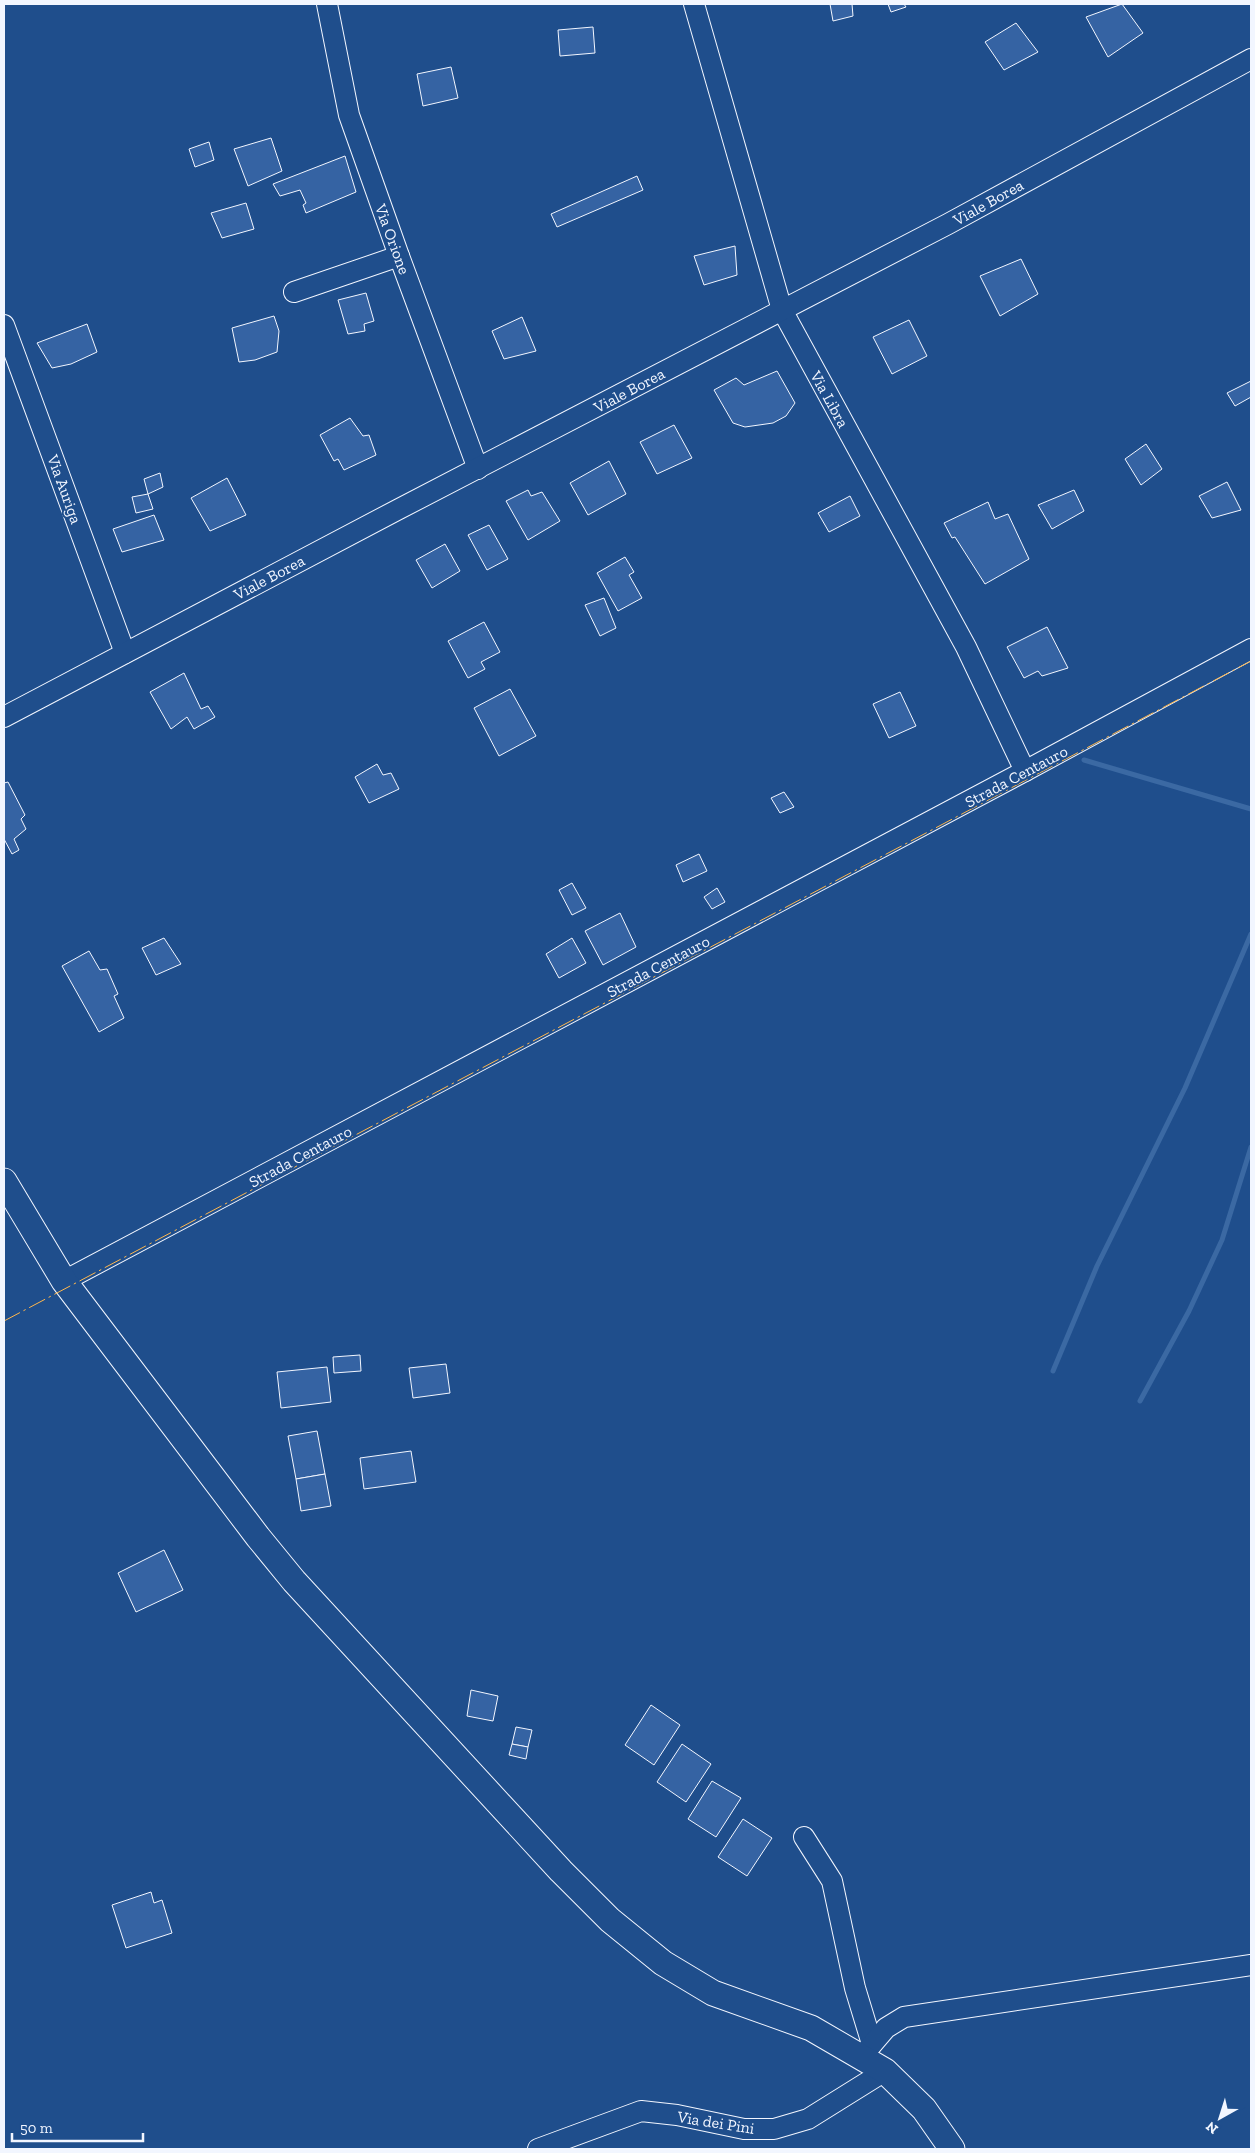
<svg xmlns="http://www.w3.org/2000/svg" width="1255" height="2153" font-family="'Zilla Slab',serif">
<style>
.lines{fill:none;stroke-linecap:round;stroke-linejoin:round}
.stream{stroke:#3b69a3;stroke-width:5}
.building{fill:#3563a3;stroke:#f2f6ff}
.minor-casing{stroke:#f2f6ff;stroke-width:22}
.major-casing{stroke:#f2f6ff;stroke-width:27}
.minor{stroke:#1f4e8c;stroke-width:20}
.major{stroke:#1f4e8c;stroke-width:25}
.power{stroke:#ffb74d;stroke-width:1;stroke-dasharray:18 4 2.5 4;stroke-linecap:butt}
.labels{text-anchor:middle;stroke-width:4;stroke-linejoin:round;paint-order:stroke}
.street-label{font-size:16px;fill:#f2f6ff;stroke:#1f4e8c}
</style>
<rect width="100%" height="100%" fill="#1f4e8c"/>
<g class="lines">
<g class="stream">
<polyline points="1084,760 1251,809"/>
<polyline points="1053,1371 1097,1266 1185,1088 1251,934"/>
<polyline points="1140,1401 1189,1311 1222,1240 1251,1147"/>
</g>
</g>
<g class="building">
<polygon points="830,4 852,4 853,16 833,21"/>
<polygon points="888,4 904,4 906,7 891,12"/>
<polygon points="1122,4 1143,33 1108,57 1086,17"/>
<polygon points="1016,23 1038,52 1004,70 985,42"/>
<polygon points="593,27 595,53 560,56 558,30"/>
<polygon points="451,67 458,98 423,106 417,74"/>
<polygon points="271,138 282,171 248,186 234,149"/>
<polygon points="209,142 214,160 195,167 189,149"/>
<polygon points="345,156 356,192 306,213 303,205 306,203 300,190 280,196 273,184"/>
<polygon points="637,176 643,190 557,227 551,214"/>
<polygon points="246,203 254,229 222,238 211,213"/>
<polygon points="735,246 737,275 704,285 694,256"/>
<polygon points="1021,259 1038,294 1000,316 980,276"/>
<polygon points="366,293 374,321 364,324 365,331 348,334 338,300"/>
<polygon points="274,316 279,331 277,352 255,360 239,362 232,328"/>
<polygon points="522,317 536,351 504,359 492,331"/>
<polygon points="909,320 927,356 892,374 873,337"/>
<polygon points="87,324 97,352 71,364 52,368 37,343"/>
<polygon points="777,371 795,403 786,416 773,423 745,427 733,423 714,390 736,378 744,385"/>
<polygon points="1251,381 1251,397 1235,406 1227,393"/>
<polygon points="350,418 363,436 369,435 376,455 344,470 338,459 334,461 320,435"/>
<polygon points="674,425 692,458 657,474 640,442"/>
<polygon points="1146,444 1162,469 1141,485 1125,459"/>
<polygon points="609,461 626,494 588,515 570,483"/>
<polygon points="160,473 163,487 148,494 144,479"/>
<polygon points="227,478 246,515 210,531 191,498"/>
<polygon points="1227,482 1241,510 1212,518 1199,496"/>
<polygon points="528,490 531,496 542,492 560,521 528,540 506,501"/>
<polygon points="1074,490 1084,511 1052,529 1038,505"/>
<polygon points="148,494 153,509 136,513 132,497"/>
<polygon points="850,496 860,516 829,532 818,513"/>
<polygon points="988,502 995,519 1008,514 1029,559 985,584 955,537 952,538 944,523"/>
<polygon points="154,515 164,540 122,552 113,529"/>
<polygon points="489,525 508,559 487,570 468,535"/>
<polygon points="445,544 460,571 432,588 416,560"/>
<polygon points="625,557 634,572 629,575 642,598 618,611 597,573"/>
<polygon points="604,598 616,628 600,636 585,605"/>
<polygon points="484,622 500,652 481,662 485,669 468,678 448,641"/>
<polygon points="1047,627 1068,668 1042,676 1038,671 1024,678 1007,647"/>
<polygon points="184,673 201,709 208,706 215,717 194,729 187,717 171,729 150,692"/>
<polygon points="510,689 536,736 499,756 474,708"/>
<polygon points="900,692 916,726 889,738 873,704"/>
<polygon points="377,764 383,775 391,773 399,789 369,803 355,777"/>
<polygon points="8,782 25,815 21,819 26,829 14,839 19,850 12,854 4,839 4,783"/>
<polygon points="784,792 794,807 780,813 771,798"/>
<polygon points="699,854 707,871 683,882 676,865"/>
<polygon points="572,883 586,908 572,915 559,890"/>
<polygon points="717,888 725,902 712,909 704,897"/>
<polygon points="620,913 636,947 603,965 585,931"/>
<polygon points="164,938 181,964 156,975 142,948"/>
<polygon points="572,938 586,963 559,978 546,954"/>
<polygon points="89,951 100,970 107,969 118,994 114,996 124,1018 99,1032 62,966"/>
<polygon points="360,1355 361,1371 334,1373 333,1357"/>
<polygon points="446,1364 450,1393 413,1398 409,1368"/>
<polygon points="327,1367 331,1402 281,1408 277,1372"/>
<polygon points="317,1431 325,1474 296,1479 288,1436"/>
<polygon points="411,1451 416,1482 364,1489 360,1458"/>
<polygon points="325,1474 331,1506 301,1511 296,1479"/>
<polygon points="164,1550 183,1590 136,1612 118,1573"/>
<polygon points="471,1690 498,1696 493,1721 467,1716"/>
<polygon points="651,1705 680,1725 654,1765 625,1745"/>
<polygon points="516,1727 532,1730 528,1747 512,1744"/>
<polygon points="512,1744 528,1747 526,1759 509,1755"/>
<polygon points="682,1744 711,1764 686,1802 657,1782"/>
<polygon points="712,1781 741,1798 716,1837 688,1819"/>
<polygon points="743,1819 772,1838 747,1876 718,1857"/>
<polygon points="151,1892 154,1903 162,1900 172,1933 126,1948 112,1905"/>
</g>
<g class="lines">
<g class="minor-casing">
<g id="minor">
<polyline points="327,4 349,115 399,256 478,469"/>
<polyline points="694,4 782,310 966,647 1025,771"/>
<polyline points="294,292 399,256"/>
<polyline points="4,325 125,653"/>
<polyline points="4,717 399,509 948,224 1251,59"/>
<polyline points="64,1281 1025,771 1251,649"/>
<polyline points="804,1837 832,1881 855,1988 872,2044"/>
<polyline points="862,2056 886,2028 904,2017 1251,1965"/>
<polyline points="538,2149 641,2111 677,2115 744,2129 774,2129 808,2119 885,2071"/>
</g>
</g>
<g class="major-casing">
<polyline id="major" points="4,1181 64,1281 258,1537 294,1581 561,1871 610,1920 663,1963 713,1993 811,2028 885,2071 924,2109 952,2149"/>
</g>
<use href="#minor" class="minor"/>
<use href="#major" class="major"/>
<polyline class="power" points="4,1321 1251,661"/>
</g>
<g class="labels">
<g class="street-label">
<text transform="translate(988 202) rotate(-29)" y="6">Viale Borea</text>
<text transform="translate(393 239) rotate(70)" y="6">Via Orione</text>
<text transform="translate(629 390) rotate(-28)" y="6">Viale Borea</text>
<text transform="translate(830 399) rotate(61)" y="6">Via Libra</text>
<text transform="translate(65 489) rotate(70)" y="6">Via Auriga</text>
<text transform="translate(269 577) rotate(-28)" y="6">Viale Borea</text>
<text transform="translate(1016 776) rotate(-28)" y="6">Strada Centauro</text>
<text transform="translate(658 966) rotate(-28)" y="6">Strada Centauro</text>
<text transform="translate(300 1156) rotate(-28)" y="6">Strada Centauro</text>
<text transform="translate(716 2122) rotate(9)" y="6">Via dei Pini</text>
</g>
</g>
<rect width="1255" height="2153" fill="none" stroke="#f2f6ff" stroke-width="10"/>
<g transform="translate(1220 2118) rotate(219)" stroke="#1f4e8c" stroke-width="4" paint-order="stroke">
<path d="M0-4L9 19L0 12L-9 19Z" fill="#f2f6ff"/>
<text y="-8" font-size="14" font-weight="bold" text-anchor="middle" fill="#f2f6ff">N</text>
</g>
<path d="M12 2133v8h131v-8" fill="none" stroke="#f2f6ff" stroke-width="2.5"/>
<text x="20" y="2133" font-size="15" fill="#f2f6ff" stroke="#1f4e8c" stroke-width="4" paint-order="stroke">50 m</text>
</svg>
